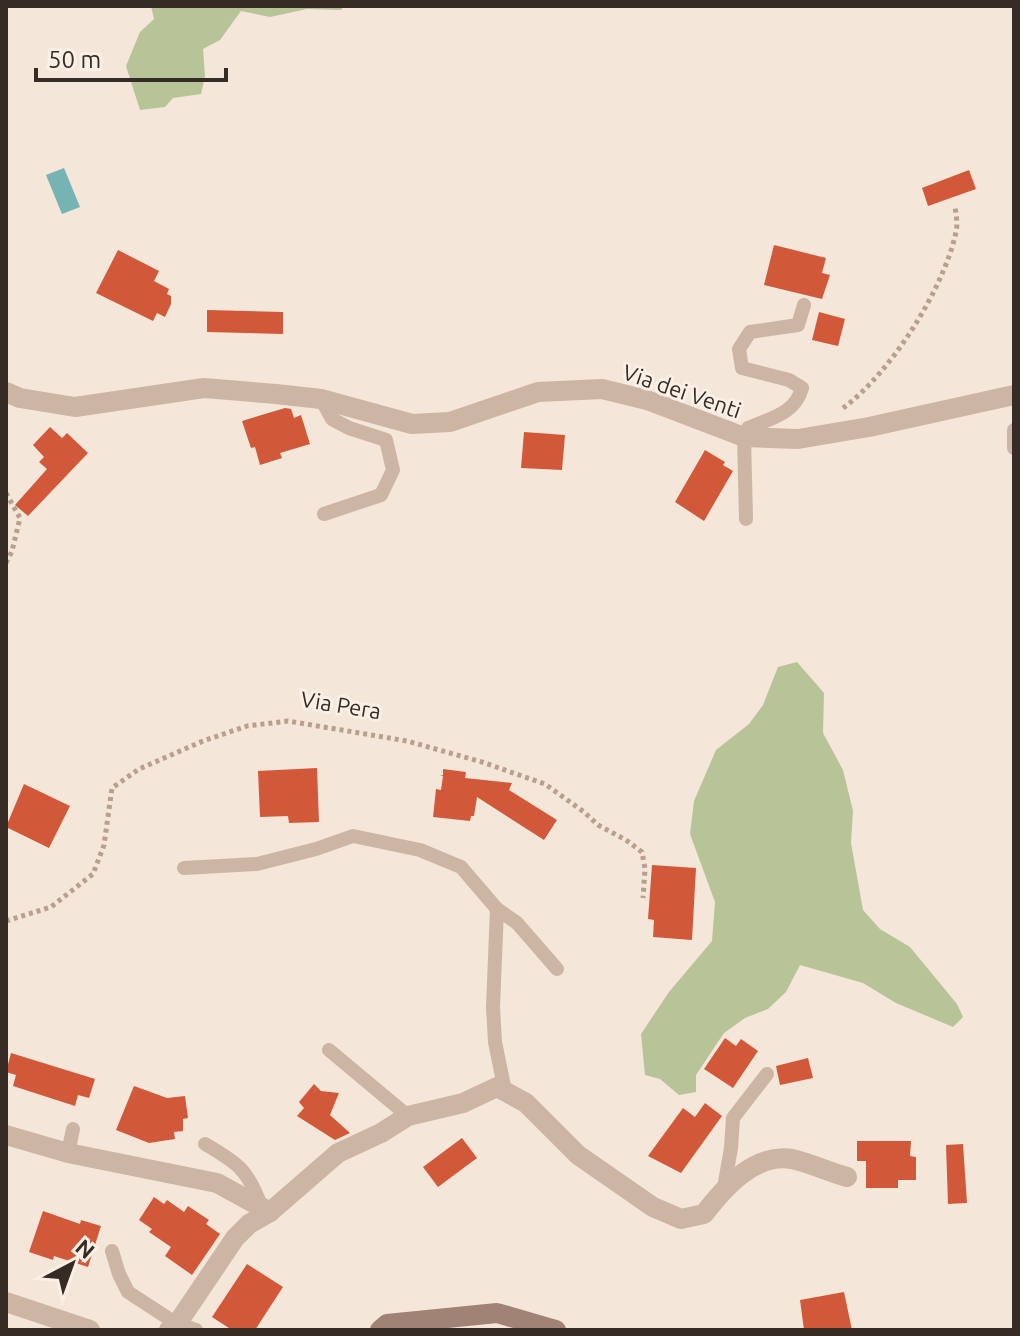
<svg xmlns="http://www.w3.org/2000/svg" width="1020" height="1336" font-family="Ubuntu,sans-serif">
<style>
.green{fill:#b7c498}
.water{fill:#76b3b3}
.building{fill:#d1593a}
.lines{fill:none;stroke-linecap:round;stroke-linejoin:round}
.path{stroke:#b99f8e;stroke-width:5;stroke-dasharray:4 4;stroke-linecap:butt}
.lane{stroke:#cdb5a4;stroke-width:14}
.street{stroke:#cdb5a4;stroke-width:20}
.secondary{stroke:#a18375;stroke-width:20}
.labels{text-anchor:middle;stroke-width:6;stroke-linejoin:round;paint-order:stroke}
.street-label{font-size:22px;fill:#372b26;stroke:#fbf0e6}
</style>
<rect width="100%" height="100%" fill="#f4e6d9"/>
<g class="green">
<polygon points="151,6 344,6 341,10 307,9 270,17 241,11 220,40 203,49 205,76 201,94 173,98 165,107 140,110 126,66 140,32 154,19"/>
<polygon points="797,662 824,693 823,733 843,770 853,811 851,843 863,910 880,929 910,947 957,1004 963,1017 953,1027 896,1003 863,983 800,965 786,992 768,1009 745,1018 724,1033 696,1075 696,1092 679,1095 660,1079 645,1075 641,1034 669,992 712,941 715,902 690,834 694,801 716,750 749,724 763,705 778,667"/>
</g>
<polygon class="water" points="64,168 80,207 62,214 46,175"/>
<g class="building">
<polygon points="969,170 976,189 928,206 922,188"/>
<polygon points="774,245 826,258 822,273 830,275 822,299 764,285"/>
<polygon points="118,250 159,271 154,281 169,289 167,294 171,296 171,304 165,317 157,313 153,321 96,293"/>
<polygon points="207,310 283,312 283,334 207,332"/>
<polygon points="819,312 845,319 838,346 812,340"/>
<polygon points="285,408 291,409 294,418 301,415 310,444 280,453 282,458 260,465 255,447 251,448 242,421"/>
<polygon points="50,427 62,438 67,433 88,453 28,516 15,505 47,469 39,462 44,457 33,445"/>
<polygon points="524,432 565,435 562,470 521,468"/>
<polygon points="705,450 725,462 723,465 733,471 704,521 675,502"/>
<polygon points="317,768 319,822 289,823 288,816 260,817 258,771"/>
<polygon points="443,769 466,772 465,778 512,783 509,790 557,820 544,840 477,797 474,816 471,816 470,821 433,817 436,789 441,790 443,776 440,775 443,775"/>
<polygon points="24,784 70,806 49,848 6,827"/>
<polygon points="652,865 696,868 692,940 653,937 654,920 648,919"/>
<polygon points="725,1038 736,1046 741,1039 758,1051 733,1088 704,1069"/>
<polygon points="11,1053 95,1079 89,1098 78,1095 75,1106 13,1086 16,1075 6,1072"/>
<polygon points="808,1058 813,1078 780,1085 776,1066"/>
<polygon points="314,1084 321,1091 339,1093 330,1115 350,1133 335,1140 297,1116 304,1108 299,1102"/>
<polygon points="134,1086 167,1098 185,1096 188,1118 183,1119 183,1131 174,1132 175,1139 149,1143 116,1130"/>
<polygon points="705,1103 722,1116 681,1173 648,1156 683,1108 695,1117"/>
<polygon points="462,1138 477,1158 438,1187 423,1167"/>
<polygon points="857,1141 911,1141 910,1156 916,1157 916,1180 898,1180 898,1188 866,1188 866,1161 857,1161"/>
<polygon points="963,1144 967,1203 948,1204 946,1145"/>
<polygon points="154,1197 164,1204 167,1200 184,1212 188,1206 209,1220 206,1224 220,1234 192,1275 165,1256 171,1247 149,1232 152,1229 139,1220"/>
<polygon points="43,1211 80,1224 81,1220 101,1226 88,1267 54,1256 53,1260 29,1252"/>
<polygon points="247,1264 283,1287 255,1330 232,1330 212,1317"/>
<polygon points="844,1292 852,1330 804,1330 800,1300"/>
</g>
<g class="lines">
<g class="path">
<path d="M843,408C890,374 944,289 956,232C958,224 956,214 955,207"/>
<polyline points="6,493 20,518 12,551 6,563"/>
<polyline points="6,921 51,907 93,874 104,845 112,788 139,769 203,741 247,726 288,721 407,741 482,762 545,784 584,812 598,825 626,840 642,852 645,869 643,898"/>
</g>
<g class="lane">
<polyline points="321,399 332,419 349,428 386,440 393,470 381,495 324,514"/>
<polyline points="1014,430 1014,448"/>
<path d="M746,519L744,437L748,428C771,418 795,414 802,388L789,380L742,368L739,349L750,332L798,325L804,305"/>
<polyline points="184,868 257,864 316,849 353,836 420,850 461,867 497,909 493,1007 495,1042 505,1091"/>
<polyline points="497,909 517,923 557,969"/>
<polyline points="329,1050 408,1116"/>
<path d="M205,1144C238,1163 248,1170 261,1206"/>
<polyline points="68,1153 73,1129"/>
<polyline points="724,1188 731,1148 733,1118 767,1074"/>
<polyline points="112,1251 119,1274 128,1292 177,1324 196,1330"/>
</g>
<g class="street">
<polyline points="6,392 20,398 75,407 204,388 276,394 321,399 412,424 450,422 538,392 602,389 647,400 744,437 798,439 869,427 1014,395"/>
<polyline points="6,1135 68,1153 217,1183 270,1212"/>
<polyline points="6,1302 90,1330"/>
<path d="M169,1330L177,1324L235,1238L249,1224L270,1212L338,1153L381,1133L408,1116L463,1103L497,1087L526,1103L578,1155L653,1207L681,1219L704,1214C724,1188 754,1153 792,1159C810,1163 829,1172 847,1177"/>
</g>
<polyline class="secondary" points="380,1330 387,1324 497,1313 556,1330"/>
</g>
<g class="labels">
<g class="street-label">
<text transform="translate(682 391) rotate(19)" y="8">Via dei Venti</text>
<text transform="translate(341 705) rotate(9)" y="8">Via Pera</text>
</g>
</g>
<rect width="1020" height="1336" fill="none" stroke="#372b26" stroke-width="16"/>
<g transform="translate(72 1264) rotate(41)" stroke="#fbf0e6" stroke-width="6" paint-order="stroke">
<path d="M0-6L14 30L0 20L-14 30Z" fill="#372b26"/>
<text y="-12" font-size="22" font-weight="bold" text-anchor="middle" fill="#372b26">N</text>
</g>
<path d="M36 68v12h190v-12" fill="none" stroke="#372b26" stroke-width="4"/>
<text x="48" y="68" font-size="24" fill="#372b26" stroke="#fbf0e6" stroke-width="6" paint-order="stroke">50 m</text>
</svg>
